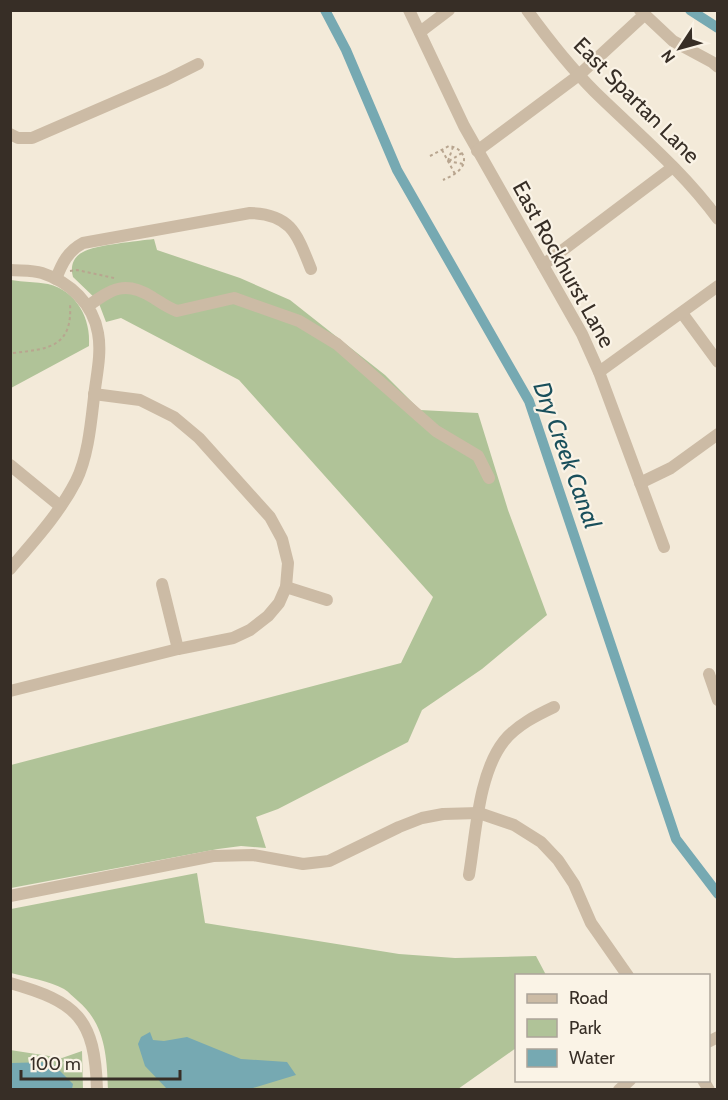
<svg xmlns="http://www.w3.org/2000/svg" width="728" height="1100" font-family="Cabin,sans-serif">
<style>
.green{fill:#b0c398}
.water{fill:#76a9b2}
.lines{fill:none;stroke-linecap:round;stroke-linejoin:round}
.canal{stroke:#76a9b2;stroke-width:10}
.path{stroke:#b8a58f;stroke-width:2;stroke-dasharray:3 3;stroke-linecap:butt}
.minor{stroke:#ccbba5;stroke-width:12}
.labels{text-anchor:middle;stroke-width:4.5;stroke-linejoin:round;paint-order:stroke}
.street-label{font-size:22px;fill:#372e26;stroke:#faf3e6}
.water-label{font-size:24px;font-style:italic;fill:#194f5b;stroke:#faf3e6}
</style>
<rect width="100%" height="100%" fill="#f3ead9"/>
<g class="green">
<path d="M154,239L157,250L240,278L290,300L385,375L420,410L478,413L508,510L547,615L482,669L422,710L408,742L278,809L256,817L266,848L241,846L218,849L11,888V765L401,663L433,597L239,380L121,318L106,322L98,301L73,277C70,267 73,257 83,252C95,245 138,241 154,239Z"/>
<path d="M11,280C23,282 36,282 48,284C77,291 91,319 89,346L11,388Z"/>
<path d="M197,873L205,923L399,954L455,958L536,956L546,975L516,976V1048L458,1089L108,1090C107,1056 105,1024 78,1001C73,997 69,992 64,989C50,981 26,977 11,973V909Z"/>
<polygon points="10,1050 62,1058 82,1051 83,1089 11,1089"/>
</g>
<g class="water">
<polygon points="150,1032 153,1040 164,1041 187,1037 241,1059 287,1062 296,1075 253,1088 252,1089 167,1089 145,1066 138,1044 141,1037"/>
<polygon points="51,1062 73,1084 72,1089 11,1089 11,1063"/>
</g>
<g class="lines">
<g class="canal">
<polyline points="325,10 346,50 397,170 529,401 676,839 718,894"/>
<polyline points="690,10 718,28"/>
</g>
<g class="path">
<polyline points="442,150 455,174"/>
<path d="M430,156L449,146C460,147 469,158 461,168C457,174 449,177 443,180"/>
<polyline points="448,161 453,147"/>
<polyline points="448,161 463,164"/>
<polyline points="449,161 462,153"/>
<polyline points="70,271 77,270 114,278"/>
<path d="M13,353C49,349 73,347 70,303"/>
</g>
<g class="minor">
<polyline points="409,10 464,126 582,334 599,372 664,547"/>
<path d="M527,10C548,39 570,67 595,92C637,133 683,171 718,219"/>
<polyline points="640,10 673,41 712,62 718,67"/>
<polyline points="420,32 449,10"/>
<polyline points="10,134 18,138 32,138 166,80 198,64"/>
<polyline points="477,151 579,75 644,15"/>
<polyline points="543,265 673,167"/>
<path d="M10,270C21,271 32,270 42,273C70,282 93,304 98,333C102,354 96,377 94,397C91,423 88,457 76,481C59,514 34,541 10,569"/>
<path d="M56,279C62,263 68,251 83,243L250,213C291,214 297,234 311,269"/>
<path d="M88,306C112,289 125,280 152,297C160,302 168,308 177,311L234,298L299,321L337,344L436,431L478,456L489,478"/>
<polyline points="682,313 718,362"/>
<polyline points="599,372 718,286"/>
<polyline points="10,465 60,506"/>
<polyline points="640,483 671,468 718,434"/>
<polyline points="162,584 178,649"/>
<polyline points="286,587 327,600"/>
<polyline points="709,674 718,700"/>
<polyline points="10,691 178,649 233,638 250,630 268,616 279,603 286,587 288,563 282,539 270,517 199,438 174,417 140,400 94,394"/>
<path d="M469,875C476,834 478,774 504,741C517,725 537,715 554,707"/>
<polyline points="10,896 213,856 253,855 303,864 329,861 399,827 422,818 443,814 479,813 514,825 541,842 558,860 574,884 591,923 628,976"/>
<path d="M10,983C77,1002 95,1018 97,1090"/>
<polyline points="708,1042 718,1037"/>
<polyline points="703,1080 709,1090"/>
<polyline points="619,1090 630,1080"/>
</g>
</g>
<g class="labels">
<g class="street-label">
<text transform="translate(637 100) rotate(45)" y="8">East Spartan Lane</text>
<text transform="translate(564 264) rotate(61)" y="8">East Rockhurst Lane</text>
</g>
<g class="water-label">
<text transform="translate(567 455) rotate(70)" y="8">Dry Creek Canal</text>
</g>
</g>
<rect width="728" height="1100" fill="none" stroke="#372e26" stroke-width="24"/>
<rect x="515" y="974" width="195" height="108" fill="#faf3e6" stroke="#aca499" stroke-width="1.5"/>
<rect x="527" y="994" width="30" height="9" fill="#ccbba5" stroke="#aca499" stroke-width="1.5"/>
<text x="569" y="1004" font-size="18" fill="#372e26">Road</text>
<rect x="527" y="1019" width="30" height="18" fill="#b0c398" stroke="#aca499" stroke-width="1.5"/>
<text x="569" y="1034" font-size="18" fill="#372e26">Park</text>
<rect x="527" y="1049" width="30" height="18" fill="#76a9b2" stroke="#aca499" stroke-width="1.5"/>
<text x="569" y="1064" font-size="18" fill="#372e26">Water</text>
<g transform="translate(680 48) rotate(234)" stroke="#faf3e6" stroke-width="4.5" paint-order="stroke">
<path d="M0-4.5L10 22L0 15L-10 22Z" fill="#372e26"/>
<text y="-9" font-size="16" font-weight="bold" text-anchor="middle" fill="#372e26">N</text>
</g>
<path d="M21 1070v9h159v-9" fill="none" stroke="#372e26" stroke-width="3"/>
<text x="30" y="1070" font-size="18" fill="#372e26" stroke="#faf3e6" stroke-width="4.5" paint-order="stroke">100 m</text>
</svg>
